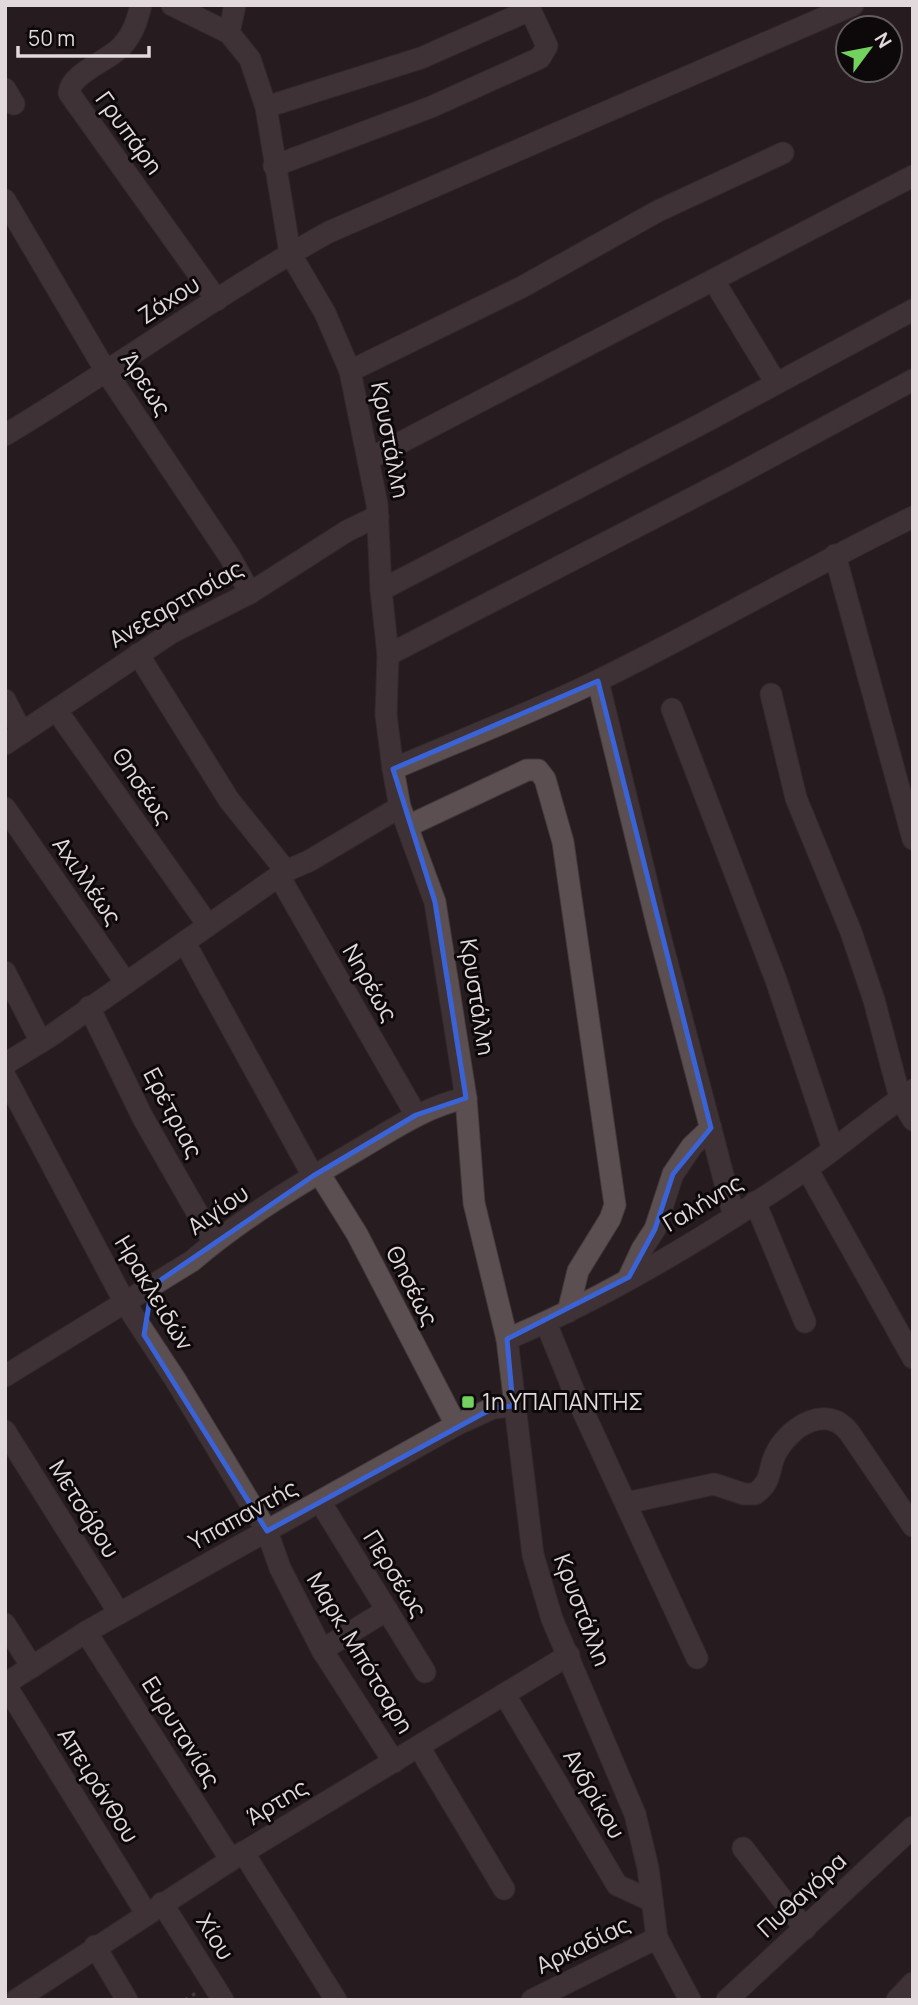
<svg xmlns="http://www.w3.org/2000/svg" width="918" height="2005" font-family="Manrope,sans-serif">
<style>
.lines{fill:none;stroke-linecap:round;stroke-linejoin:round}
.minor-casing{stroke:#42393b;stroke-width:23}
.path{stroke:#645a5d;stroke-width:3.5;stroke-dasharray:3.5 5;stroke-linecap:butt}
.minor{stroke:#5c4f52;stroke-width:21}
.marked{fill:none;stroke:#3a63d8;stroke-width:5;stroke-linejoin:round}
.poi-dot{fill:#72d25d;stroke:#0d0809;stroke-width:2.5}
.labels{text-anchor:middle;stroke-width:6;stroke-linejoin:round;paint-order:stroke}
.street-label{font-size:23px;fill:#e1d9db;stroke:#0d0809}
.poi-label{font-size:23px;fill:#e1d9db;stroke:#0d0809;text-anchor:start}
</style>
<rect width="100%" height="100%" fill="#271c1f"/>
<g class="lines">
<g class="minor-casing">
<g id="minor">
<path d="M141,5C137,21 133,34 122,46C109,61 70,73 69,93L217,300"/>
<polyline points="172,5 229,33 250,59 266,107 290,253 325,313 350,371 377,504 381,590 388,655 386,715 393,769 400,807 435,902 466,1098 474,1203 507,1339 533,1555 552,1619 635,1814 648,1868 657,1938 690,2000"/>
<polyline points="229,33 235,5"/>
<polyline points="5,89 14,104"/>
<polyline points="266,107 421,58 530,10"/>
<polyline points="274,166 431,107 540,58 547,46 528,5"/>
<polyline points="5,200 107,373 230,557 250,593"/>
<polyline points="714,281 776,383"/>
<polyline points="350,371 522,287 658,211 783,153"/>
<path d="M5,435C115,369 218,293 329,232L853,5"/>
<polyline points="369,459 913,176"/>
<polyline points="835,555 913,839"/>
<polyline points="381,590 703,423 913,310"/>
<polyline points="138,654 229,800 286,871"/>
<polyline points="388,655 731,478 913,380"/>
<polyline points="598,681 658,928 734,1217"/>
<polyline points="771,694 796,798 851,932 874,1000 900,1098 913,1120"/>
<polyline points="5,700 22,733"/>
<polyline points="672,709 776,980 833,1149"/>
<polyline points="57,711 208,925"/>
<polyline points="5,744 171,633 250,593 347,531 378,516"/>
<path d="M393,769C461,740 531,713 597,681C704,629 806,569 913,517"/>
<polyline points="5,808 126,983"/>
<polyline points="408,826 527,770 538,770 545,779 563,842 615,1205 610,1219 578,1271 568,1312"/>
<polyline points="279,876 416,1115"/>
<polyline points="185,943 313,1176"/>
<polyline points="5,972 41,1042"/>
<polyline points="89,1007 143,1118 214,1242"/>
<polyline points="5,1064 49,1037 286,871 309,861 400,807"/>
<polyline points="5,1076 125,1303 175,1379 267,1531 280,1568 322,1650 394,1762"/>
<polyline points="807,1169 913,1358"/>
<polyline points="319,1173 357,1234 456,1425"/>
<polyline points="755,1202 805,1322"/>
<polyline points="629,1277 642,1249 655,1229 673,1174 692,1146 711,1128"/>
<polyline points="546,1323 575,1394 697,1658"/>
<path d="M507,1339C609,1297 714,1232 805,1170C842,1145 875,1115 913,1090"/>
<path d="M5,1376L192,1261C243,1217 303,1182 361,1148C395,1128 427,1106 466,1098"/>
<polyline points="5,1431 119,1613"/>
<polyline points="321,1503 425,1672"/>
<path d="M626,1503L714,1484L744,1494H755C774,1480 767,1469 777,1451C792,1425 827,1404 849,1432L913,1526"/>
<polyline points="5,1624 32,1667"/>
<polyline points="86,1632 231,1860"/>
<polyline points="322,1650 387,1610"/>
<polyline points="505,1695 617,1885 652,1901"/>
<polyline points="419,1747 504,1889"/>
<polyline points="743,1848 805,1929"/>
<polyline points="243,1852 336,2000"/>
<polyline points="162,1903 223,2000"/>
<polyline points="146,1913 5,1684 86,1632 456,1425 493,1408 513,1406"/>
<polyline points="95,1946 127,2000"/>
<polyline points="16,2000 231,1860 569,1655"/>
<polyline points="532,2000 657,1938"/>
<polyline points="727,2000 913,1827"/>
<polyline points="897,2000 913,1983"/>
</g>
</g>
<polyline class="path" points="185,2000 196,1993"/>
<use href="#minor" class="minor"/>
</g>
<path d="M0 0H918V2005H0ZM598,681L711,1128L673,1174L655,1229L629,1277L507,1339L513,1406L493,1408L267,1531L144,1335L152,1286L313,1176L416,1115L466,1098L435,902L393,769Z" fill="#271c1f" fill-opacity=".55" fill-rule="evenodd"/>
<path class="marked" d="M598,681L711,1128L673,1174L655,1229L629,1277L507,1339L513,1406L493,1408L267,1531L144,1335L152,1286L313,1176L416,1115L466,1098L435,902L393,769Z"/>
<rect class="poi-dot" x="461" y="1395" width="14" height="14" rx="3.5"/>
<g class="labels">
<g class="street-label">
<text transform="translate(129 133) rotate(54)" y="8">Γρυπάρη</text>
<text transform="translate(169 300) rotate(-33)" y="8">Ζάχου</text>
<text transform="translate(146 384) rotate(57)" y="8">Άρεως</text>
<text transform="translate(390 440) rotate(79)" y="8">Κρυστάλλη</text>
<text transform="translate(176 604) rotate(-30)" y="8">Ανεξαρτησίας</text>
<text transform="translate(142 786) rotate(56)" y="8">Θησέως</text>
<text transform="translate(87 881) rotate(55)" y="8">Αχιλλέως</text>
<text transform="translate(370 983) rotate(60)" y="8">Νηρέως</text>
<text transform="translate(477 997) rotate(81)" y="8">Κρυστάλλη</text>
<text transform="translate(173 1113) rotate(62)" y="8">Ερέτριας</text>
<text transform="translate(703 1203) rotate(-31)" y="8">Γαλήνης</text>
<text transform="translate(218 1210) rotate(-35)" y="8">Αιγίου</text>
<text transform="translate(412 1286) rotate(63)" y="8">Θησέως</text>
<text transform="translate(154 1293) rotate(59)" y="8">Ηρακλειδών</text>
<text transform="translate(84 1509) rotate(58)" y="8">Μετσόβου</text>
<text transform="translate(243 1515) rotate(-29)" y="8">Υπαπαντής</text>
<text transform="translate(395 1574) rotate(58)" y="8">Περσέως</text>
<text transform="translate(582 1610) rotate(69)" y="8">Κρυστάλλη</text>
<text transform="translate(360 1653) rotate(59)" y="8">Μαρκ. Μπότσαρη</text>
<text transform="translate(181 1732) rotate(58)" y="8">Ευρυτανίας</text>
<text transform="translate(98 1785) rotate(58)" y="8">Απειράνθου</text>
<text transform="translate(594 1794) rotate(60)" y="8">Ανδρίκου</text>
<text transform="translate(277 1802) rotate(-31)" y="8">Άρτης</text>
<text transform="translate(802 1895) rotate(-43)" y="8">Πυθαγόρα</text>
<text transform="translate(215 1937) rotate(58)" y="8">Χίου</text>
<text transform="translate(583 1945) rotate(-26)" y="8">Αρκαδίας</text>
</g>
<g class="poi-label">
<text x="482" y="1410">1η ΥΠΑΠΑΝΤΗΣ</text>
</g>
</g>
<rect width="918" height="2005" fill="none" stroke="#e1d9db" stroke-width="14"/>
<g transform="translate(869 49) rotate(58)"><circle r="33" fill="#0d0809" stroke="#625c5d" stroke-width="2"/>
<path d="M0-5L12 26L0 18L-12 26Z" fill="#72d25d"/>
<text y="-10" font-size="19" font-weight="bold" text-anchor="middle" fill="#e1d9db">N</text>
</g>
<path d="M18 46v10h131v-10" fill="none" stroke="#e1d9db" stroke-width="3.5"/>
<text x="28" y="46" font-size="21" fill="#e1d9db" stroke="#0d0809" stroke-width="5" paint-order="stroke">50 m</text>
</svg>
